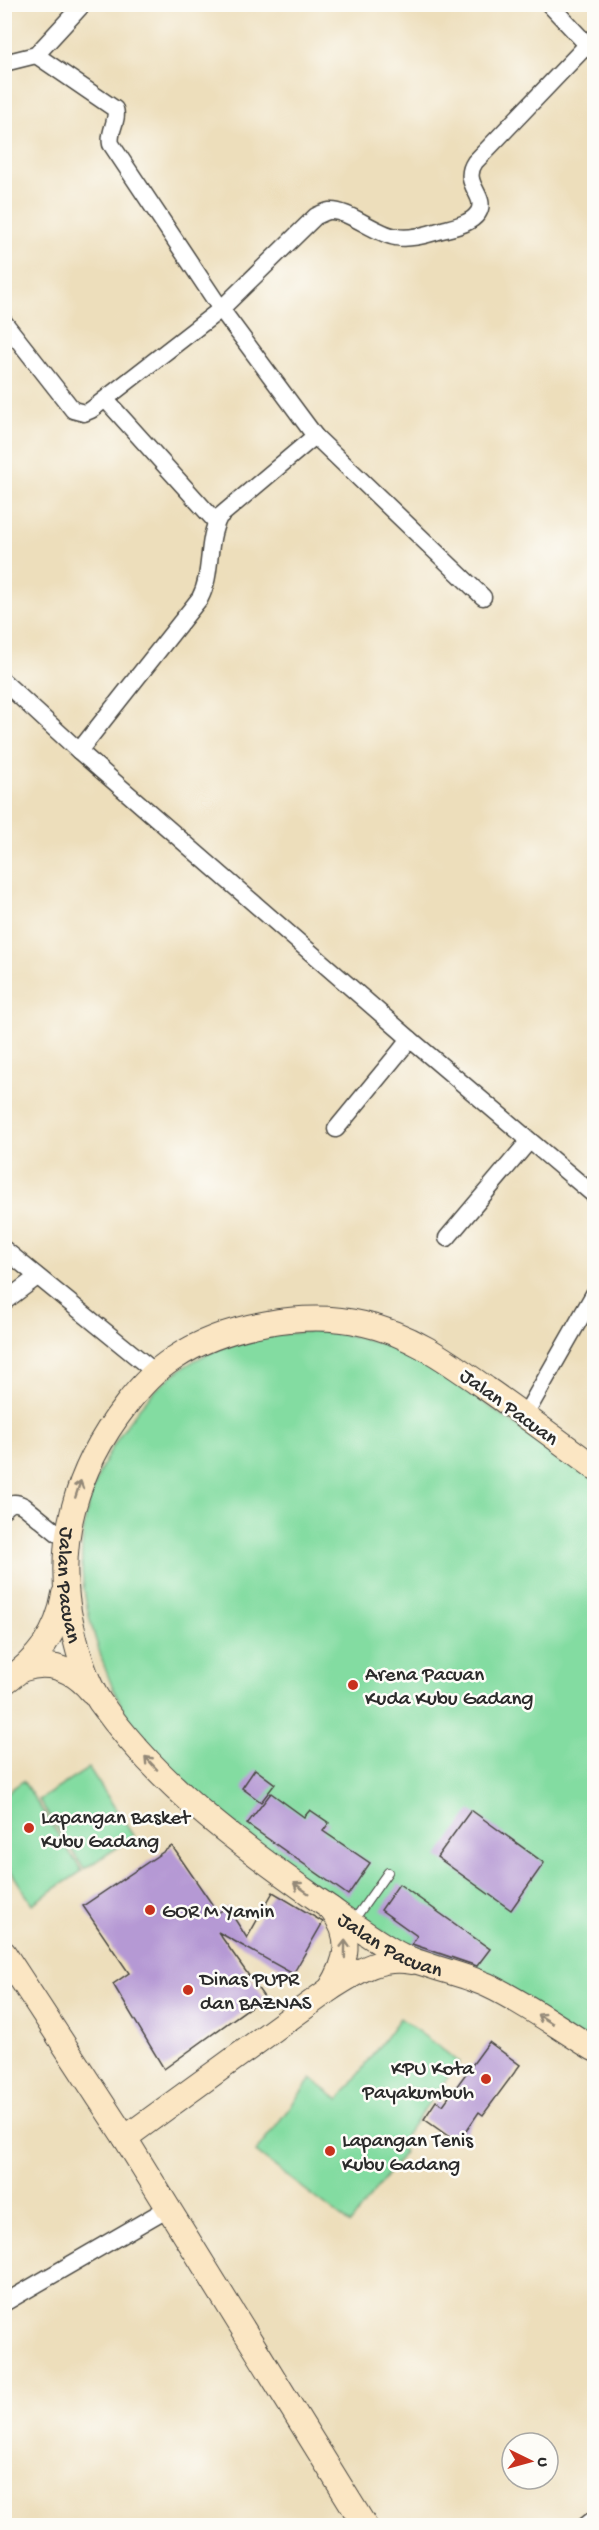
<svg xmlns="http://www.w3.org/2000/svg" width="599" height="2530" font-family="'Gochi Hand',sans-serif">
<style>
.green{fill:#83dca1;stroke:#578466;stroke-width:1.5}
.building{fill:#b599d4}
.lines{fill:none;stroke-linecap:round;stroke-linejoin:round}
.lane-casing{stroke:#484641;stroke-width:10}
.street-casing{stroke:#484641;stroke-width:19}
.secondary-casing{stroke:#484641;stroke-width:26}
.lane{stroke:#fff;stroke-width:8}
.street{stroke:#fff;stroke-width:16}
.secondary{stroke:#fbe6c3;stroke-width:24}
.oneway{stroke:#938877}
.poi-dot{fill:#c8321e;stroke:#fdfcf7;stroke-width:2}
.labels{text-anchor:middle;stroke-width:5;stroke-linejoin:round;paint-order:stroke}
.street-label{font-size:21px;fill:#2b2b2b;stroke:#fdfcf7}
.poi-label{font-size:21px;fill:#2b2b2b;stroke:#fdfcf7;text-anchor:start}
</style>
<rect width="100%" height="100%" fill="#fdfcf7"/>
<filter id="ink" filterUnits="userSpaceOnUse"><feTurbulence type="fractalNoise" baseFrequency=".0167" numOctaves="2"/><feDisplacementMap in="SourceGraphic" scale="12" xChannelSelector="R" yChannelSelector="G"/><feConvolveMatrix kernelMatrix="1 2 1 2 8 2 1 2 1" color-interpolation-filters="sRGB"/></filter>
<filter id="wash" filterUnits="userSpaceOnUse"><feTurbulence type="fractalNoise" baseFrequency=".008" numOctaves="4" result="noise"/><feDisplacementMap in="SourceGraphic" scale="24" xChannelSelector="R" yChannelSelector="G"/><feGaussianBlur stdDeviation="1.35" result="paint"/><feColorMatrix in="noise" values="0 0 0 0 0 0 0 0 0 0 0 0 0 0 0 0 0 1.4 0 .05"/><feComposite in="paint" operator="in"/></filter>
<g filter="url(#wash)">
<rect width="100%" height="100%" fill="#eddebb"/>
<g class="green">
<path d="M318,1331C362,1335 393,1345 431,1366L594,1480V2045C535,2014 474,1985 416,1952C349,1914 285,1867 226,1817C197,1793 163,1766 141,1737C115,1703 101,1660 90,1620C75,1561 80,1507 109,1453C160,1363 218,1336 318,1331Z"/>
<polygon points="89,1768 134,1837 84,1869 39,1800"/>
<polygon points="23,1781 82,1871 32,1904 5,1862 5,1794"/>
<polygon points="400,2018 459,2062 398,2145 405,2151 350,2224 256,2152 311,2079 339,2100"/>
</g>
<g id="blocks">
<g class="building">
<polygon points="255,1769 275,1784 261,1802 242,1788"/>
<polygon points="271,1793 304,1817 310,1810 329,1823 323,1831 370,1863 348,1895 247,1824"/>
<polygon points="471,1810 544,1863 511,1910 437,1857"/>
<polygon points="172,1846 218,1913 227,1907 247,1938 273,1892 323,1922 293,1974 218,1932 264,1997 164,2069 113,1984 129,1973 83,1906"/>
<polygon points="399,1884 490,1949 477,1966 412,1944 417,1936 381,1910"/>
<polygon points="489,2042 520,2065 483,2115 479,2112 458,2143 424,2119 436,2101 443,2105"/>
</g>
</g>
</g>
<g filter="url(#ink)">
<use href="#blocks" fill-opacity="0" stroke="#484641" stroke-width="1.5"/>
<g class="lines">
<g class="lane-casing">
<polyline id="lane" points="352,1923 388,1872"/>
</g>
<g class="street-casing">
<g id="street">
<polyline points="549,4 594,52"/>
<path d="M36,55L115,109C119,121 108,131 111,144L221,309L315,436L219,517C206,542 213,573 200,598L79,751"/>
<polyline points="4,63 36,55 83,4"/>
<path d="M4,322L73,410L84,413L91,410L221,309L316,216C319,215 324,212 329,211C348,209 375,234 396,237C413,240 430,233 446,229C458,226 471,223 478,213C489,196 460,184 475,162L587,45"/>
<polyline points="106,400 216,522"/>
<polyline points="315,436 483,597"/>
<polyline points="4,682 79,751 410,1039 594,1195"/>
<polyline points="336,1129 410,1039"/>
<polyline points="447,1238 529,1141"/>
<polyline points="4,1249 155,1372"/>
<polyline points="4,1302 37,1277"/>
<polyline points="525,1415 594,1294"/>
<path d="M4,1509C11,1502 15,1501 24,1506L66,1540"/>
<polyline points="4,2303 168,2208"/>
<polyline points="585,2526 594,2519"/>
</g>
</g>
<g class="secondary-casing">
<g id="secondary">
<path id="s1" d="M594,1467C559,1441 523,1414 487,1389C449,1362 411,1334 364,1324C305,1310 223,1325 173,1359C154,1371 139,1388 126,1405C76,1469 53,1546 72,1626C78,1652 85,1680 100,1702C158,1784 236,1842 317,1899C345,1918 373,1941 403,1956C430,1968 460,1973 487,1985C524,2002 559,2028 594,2049"/>
<path d="M24,1669C51,1660 73,1670 91,1691"/>
<path d="M4,1683C38,1659 57,1635 64,1594"/>
<polyline points="4,1953 125,2138 365,2526"/>
<path d="M330,1989C348,1960 353,1937 331,1909"/>
<path d="M125,2138L330,1989C357,1972 379,1956 412,1962"/>
</g>
</g>
<use href="#lane" class="lane"/>
<use href="#street" class="street"/>
<use href="#secondary" class="secondary"/>
</g>
<defs><path id="oneway-shaft" d="M-6 0H5M1.5-3L5.5 0L1.5 3" fill="none" stroke-width="1.6" stroke-linecap="round" stroke-linejoin="round" transform="scale(1.5)"/></defs>
<g class="oneway">
<use href="#oneway-shaft" transform="translate(78 1489) rotate(-72)"/>
<use href="#oneway-shaft" transform="translate(151 1763) rotate(-133)"/>
<use href="#oneway-shaft" transform="translate(301 1888) rotate(-145)"/>
<use href="#oneway-shaft" transform="translate(345 1949) rotate(-89)"/>
<use href="#oneway-shaft" transform="translate(545 2019) rotate(-149)"/>
</g>
</g>
<g class="poi-dot">
<circle cx="353" cy="1685" r="6"/>
<circle cx="29" cy="1828" r="6"/>
<circle cx="150" cy="1910" r="6"/>
<circle cx="188" cy="1990" r="6"/>
<circle cx="486" cy="2079" r="6"/>
<circle cx="330" cy="2151" r="6"/>
</g>
<g class="labels">
<g class="street-label">
<text transform="translate(510 1406) rotate(36)" y="7">Jalan Pacuan</text>
<text dy="7" stroke="none"><textPath href="#s1" startOffset="732">Jalan Pacuan</textPath></text>
<text dy="7" stroke="none"><textPath href="#s1" startOffset="1236">Jalan Pacuan</textPath></text>
</g>
<g class="poi-label">
<text x="365" y="1680">Arena Pacuan<tspan x="365" dy="24">Kuda Kubu Gadang</tspan></text>
<text x="41" y="1823">Lapangan Basket<tspan x="41" dy="24">Kubu Gadang</tspan></text>
<text x="162" y="1917">GOR M Yamin</text>
<text x="200" y="1985">Dinas PUPR<tspan x="200" dy="24">dan BAZNAS</tspan></text>
<text x="474" y="2074" text-anchor="end">KPU Kota<tspan x="474" dy="24">Payakumbuh</tspan></text>
<text x="342" y="2146">Lapangan Tenis<tspan x="342" dy="24">Kubu Gadang</tspan></text>
</g>
</g>
<rect width="599" height="2530" fill="none" stroke="#fdfcf7" stroke-width="24"/>
<g transform="translate(530 2461) rotate(95)"><circle r="28" fill="#fdfcf7" stroke="#a9a8a5" stroke-width="1.5"/>
<path d="M0-4.5L10 22L0 15L-10 22Z" fill="#c8321e"/>
<text y="-9" font-size="16" font-weight="bold" text-anchor="middle" fill="#2b2b2b">U</text>
</g>
</svg>
